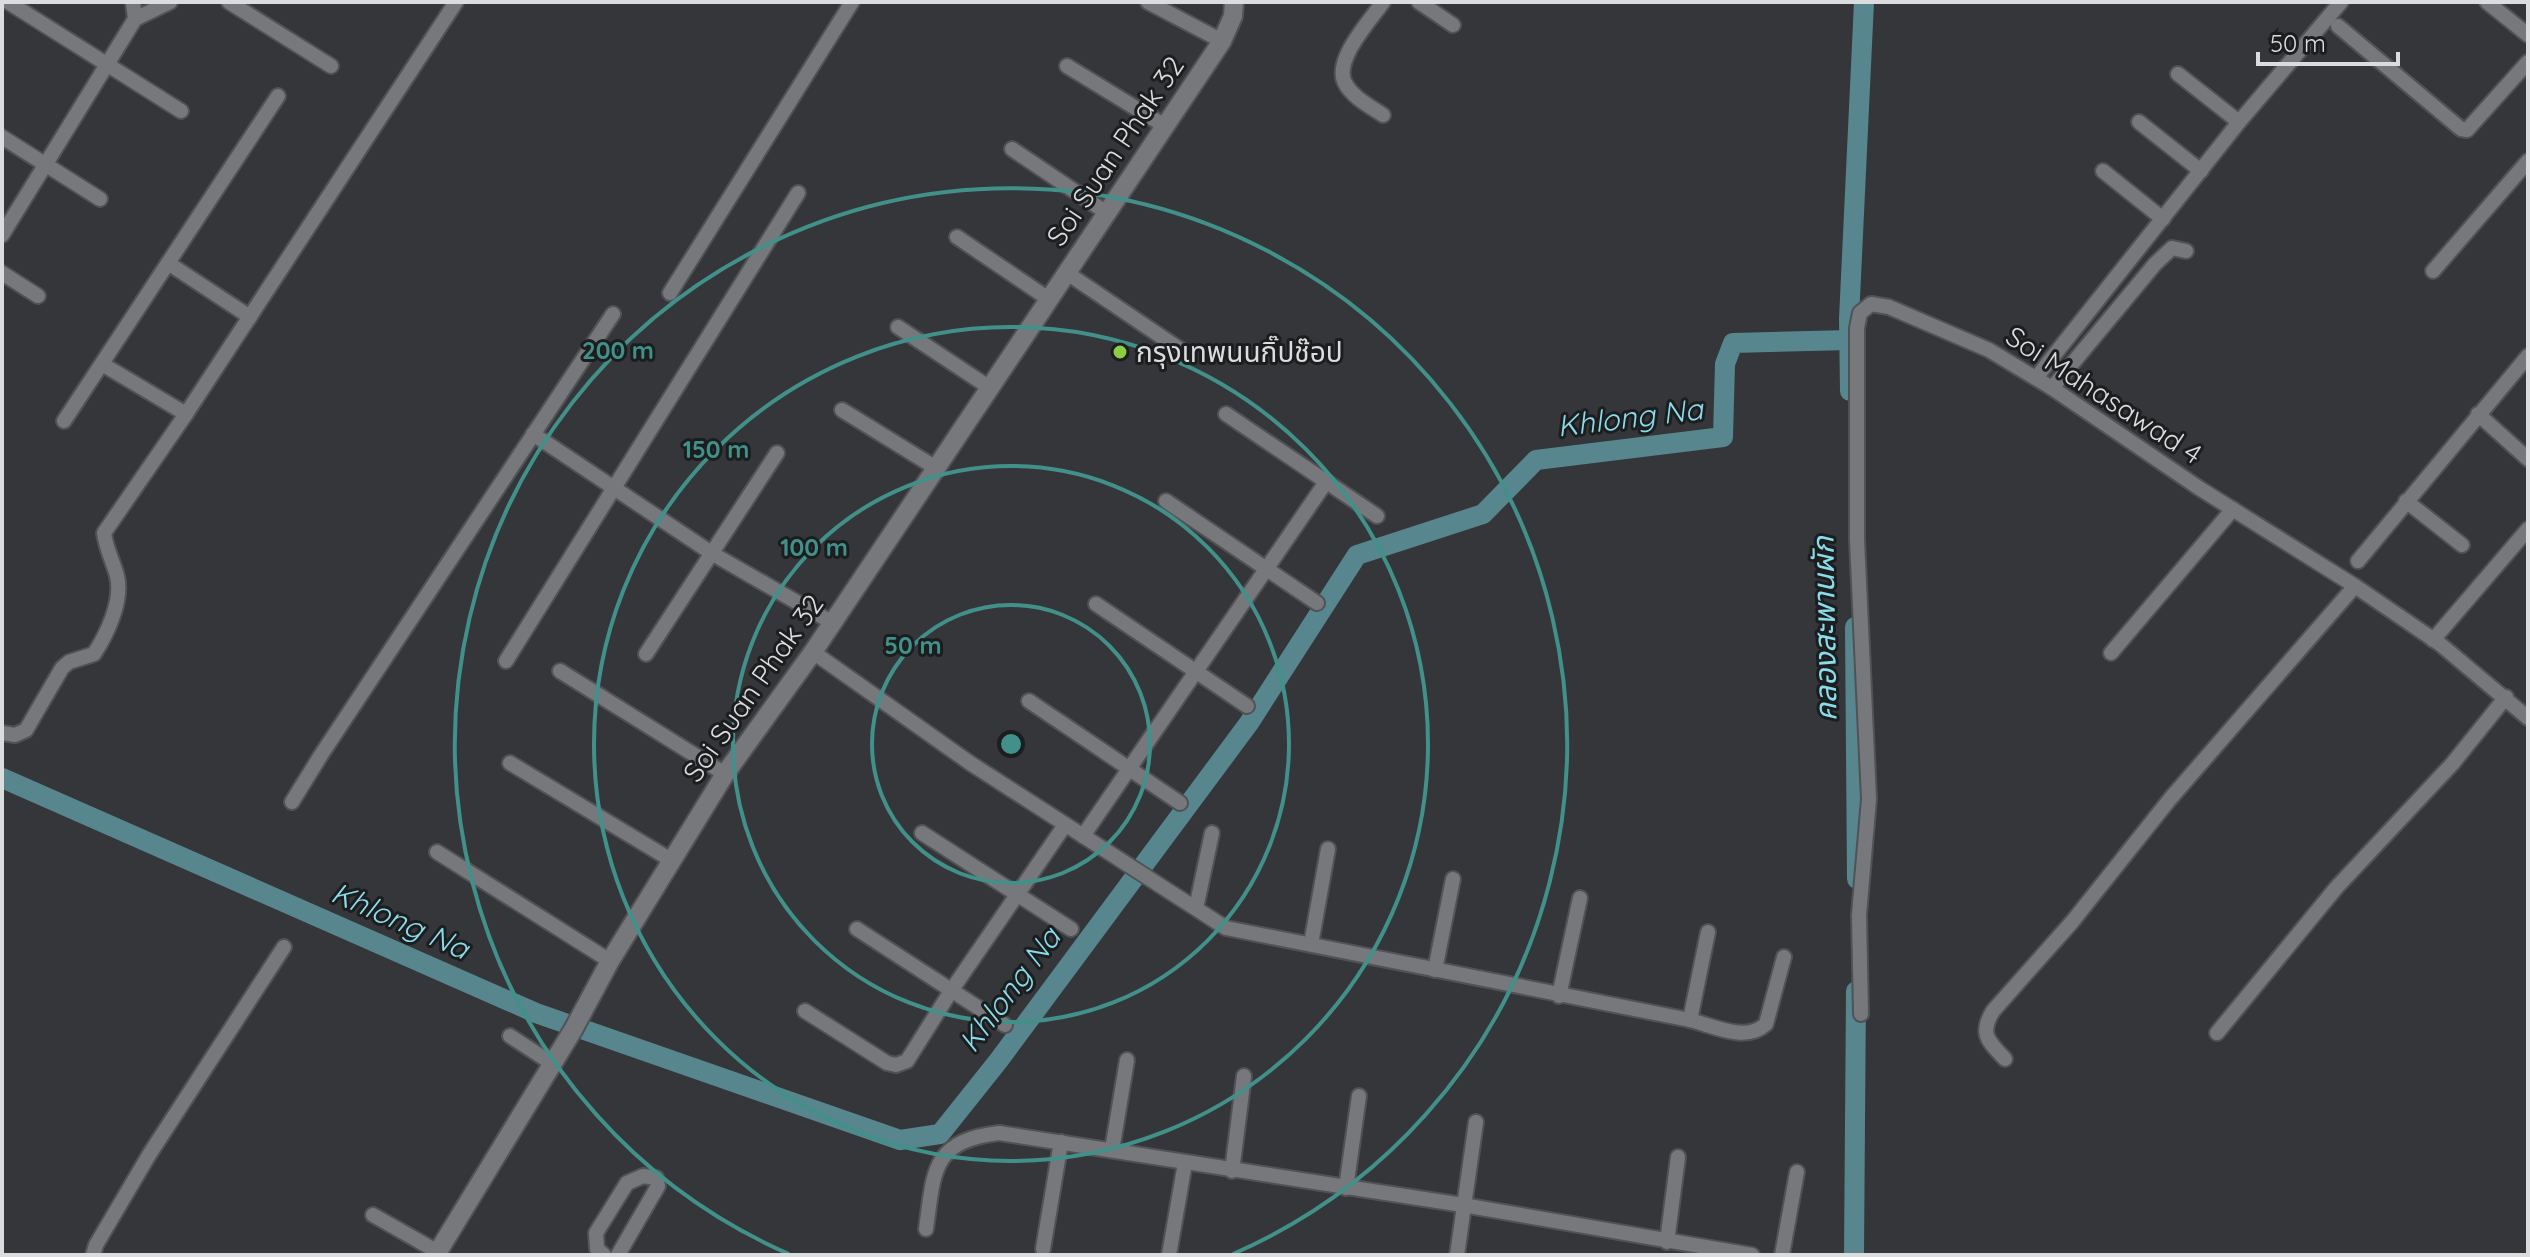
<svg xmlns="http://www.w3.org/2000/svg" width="2530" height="1257" font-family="Quicksand,'Noto Sans Thai',sans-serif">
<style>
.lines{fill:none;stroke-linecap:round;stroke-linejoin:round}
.canal{stroke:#57868e;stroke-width:20}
.minor-casing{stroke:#515255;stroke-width:18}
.tertiary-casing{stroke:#515255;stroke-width:22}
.minor{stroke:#76787c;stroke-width:14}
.tertiary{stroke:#76787c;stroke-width:18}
.ring{fill:none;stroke:#42908a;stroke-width:4}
.poi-dot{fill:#8bce46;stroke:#1c1d1f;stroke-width:3}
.labels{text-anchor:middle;stroke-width:6;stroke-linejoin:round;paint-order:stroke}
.street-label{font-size:28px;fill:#dbdcde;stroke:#1c1d1f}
.poi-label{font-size:28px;fill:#dbdcde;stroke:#1c1d1f;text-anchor:start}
.water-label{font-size:30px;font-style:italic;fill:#8bdceb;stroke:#1c1d1f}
.centre{fill:#42908a;stroke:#1c1d1f;stroke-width:4}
.ring-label{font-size:24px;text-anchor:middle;font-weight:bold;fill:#42908a;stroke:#1c1d1f;stroke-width:6;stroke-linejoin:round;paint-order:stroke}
</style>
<rect width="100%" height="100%" fill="#343639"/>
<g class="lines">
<g class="canal">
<polyline points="1850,391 1849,319 1864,2"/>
<polyline points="1855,627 1857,879"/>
<polyline points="2,778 536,1013 900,1140 940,1134 999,1060 1249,723 1357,555 1483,514 1536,460 1723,437 1725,364 1733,343 1850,340"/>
<polyline points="1854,1255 1856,991"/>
</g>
<g class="minor-casing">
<g id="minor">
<polyline points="8,2 181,111"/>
<polyline points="133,2 135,19"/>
<polyline points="229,2 331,66"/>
<polyline points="1148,2 1222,41"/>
<polyline points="1419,2 1453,25"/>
<polyline points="2487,2 2528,35"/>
<polyline points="2338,26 2461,129 2467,130 2528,62"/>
<polyline points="1067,66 1165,126"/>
<path d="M1383,115C1371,107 1352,97 1345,83C1333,60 1370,21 1383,2"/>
<polyline points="2139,122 2201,171"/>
<polyline points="2239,122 2341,2"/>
<polyline points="2,137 100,199"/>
<polyline points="1012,149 1107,213"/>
<polyline points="2103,171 2163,219"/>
<polyline points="2,235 135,19 170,2"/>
<polyline points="957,237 1050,300"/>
<polyline points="168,263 250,317"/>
<polyline points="2433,271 2528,161"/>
<polyline points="2,273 38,296"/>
<polyline points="1067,273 1181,350"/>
<polyline points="670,293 852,2"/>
<polyline points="898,327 990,388"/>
<polyline points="102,364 186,414"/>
<polyline points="2036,378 2239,122 2178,74"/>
<polyline points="2052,388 2155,264 2172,248 2186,251"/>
<polyline points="842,410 936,468"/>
<polyline points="1226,414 1377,516"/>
<polyline points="2478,414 2528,459"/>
<polyline points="64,421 278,96"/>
<polyline points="533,434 713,554 833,623"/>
<polyline points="1166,501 1317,603"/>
<polyline points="2406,501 2462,545"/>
<polyline points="2358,561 2528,356"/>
<polyline points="1096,604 1247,706"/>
<polyline points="2433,640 2528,529"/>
<path d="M813,652L970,763L1226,928L1690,1020C1714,1026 1746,1043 1766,1024L1784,957"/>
<polyline points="2111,653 2233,509"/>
<polyline points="646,654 777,453"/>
<polyline points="506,661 798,193"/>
<polyline points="560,671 725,774"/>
<polyline points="1029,701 1180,803"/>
<path d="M2,733L15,735L26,730L62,668L69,662L94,654C107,634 123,601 117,576C113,561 106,549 104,533L186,414L456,2"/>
<polyline points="510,763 671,860"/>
<polyline points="292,802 321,755 613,314"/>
<polyline points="922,833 1071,929"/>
<polyline points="1083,836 1326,482"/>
<polyline points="437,852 610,961"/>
<polyline points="1196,908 1212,833"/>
<polyline points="857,929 1005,1025"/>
<polyline points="1311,944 1328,849"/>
<polyline points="1435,970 1453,879"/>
<polyline points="1559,996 1580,898"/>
<polyline points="805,1011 887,1063 896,1065 907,1061 951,991 1065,825"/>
<polyline points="1861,1014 1859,915 1869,799 1857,540 1857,328 1860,313 1871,304 1889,307 1989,350 2052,388 2199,488 2355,586 2440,644 2528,718"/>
<polyline points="1690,1020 1708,932"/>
<polyline points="2217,1033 2336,888 2453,763 2506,697"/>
<polyline points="510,1036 553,1064"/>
<path d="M2005,1059C1988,1041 1979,1034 1993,1011L2072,922L2170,799L2355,586"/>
<polyline points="1112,1150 1127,1060"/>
<polyline points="1232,1171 1244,1076"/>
<polyline points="1346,1188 1359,1096"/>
<polyline points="373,1215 438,1252"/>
<path d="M926,1229C934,1172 931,1141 999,1133L1463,1205L1752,1255"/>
<polyline points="1667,1242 1678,1157"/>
<polyline points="1043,1249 1061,1142"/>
<polyline points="93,1255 96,1245 149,1155 284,947"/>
<polyline points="604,1255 597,1249 596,1233 627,1183 643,1176 656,1178 658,1186 618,1255"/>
<polyline points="1169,1255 1185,1163"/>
<polyline points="1457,1255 1476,1122"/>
<polyline points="1782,1255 1797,1172"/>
</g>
</g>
<g class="tertiary-casing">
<polyline id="tertiary" points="436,1255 573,1030 610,961 725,774 813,652 1222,41 1233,16 1234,2"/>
</g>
<use href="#minor" class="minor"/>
<use href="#tertiary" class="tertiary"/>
</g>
<g class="ring">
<circle cx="1011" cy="744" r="139"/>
<circle cx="1011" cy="744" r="278"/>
<circle cx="1011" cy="744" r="417"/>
<path d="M789 1254A556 556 0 1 1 1233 1254"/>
</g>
<circle class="poi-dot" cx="1120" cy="352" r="8"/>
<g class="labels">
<g class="street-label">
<text transform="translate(1115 151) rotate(-56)" y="10">Soi Suan Phak 32</text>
<text transform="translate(2104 395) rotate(33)" y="10">Soi Mahasawad 4</text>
<text transform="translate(753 688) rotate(-55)" y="10">Soi Suan Phak 32</text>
</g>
<g class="poi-label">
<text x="1136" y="362">กรุงเทพนนกิ๊ปช๊อป</text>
</g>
<g class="water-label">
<text transform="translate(1630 418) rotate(-7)" y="10">Khlong Na</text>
<text transform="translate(1825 629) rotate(-91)" y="10">คลองสะพานผัก</text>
<text transform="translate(400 921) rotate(24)" y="10">Khlong Na</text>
<text transform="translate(1010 990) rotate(-53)" y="10">Khlong Na</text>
</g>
</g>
<circle cx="1011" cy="744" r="12" class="centre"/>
<g class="ring-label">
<text x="618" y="359">200 m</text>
<text x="716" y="458">150 m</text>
<text x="814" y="556">100 m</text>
<text x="913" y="654">50 m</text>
</g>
<rect width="2530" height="1257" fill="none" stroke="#dbdcde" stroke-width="8"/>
<path d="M2258 52v12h140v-12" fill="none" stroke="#dbdcde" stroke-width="4"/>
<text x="2270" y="52" font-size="24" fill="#dbdcde" stroke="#1c1d1f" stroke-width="6" paint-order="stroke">50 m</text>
</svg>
